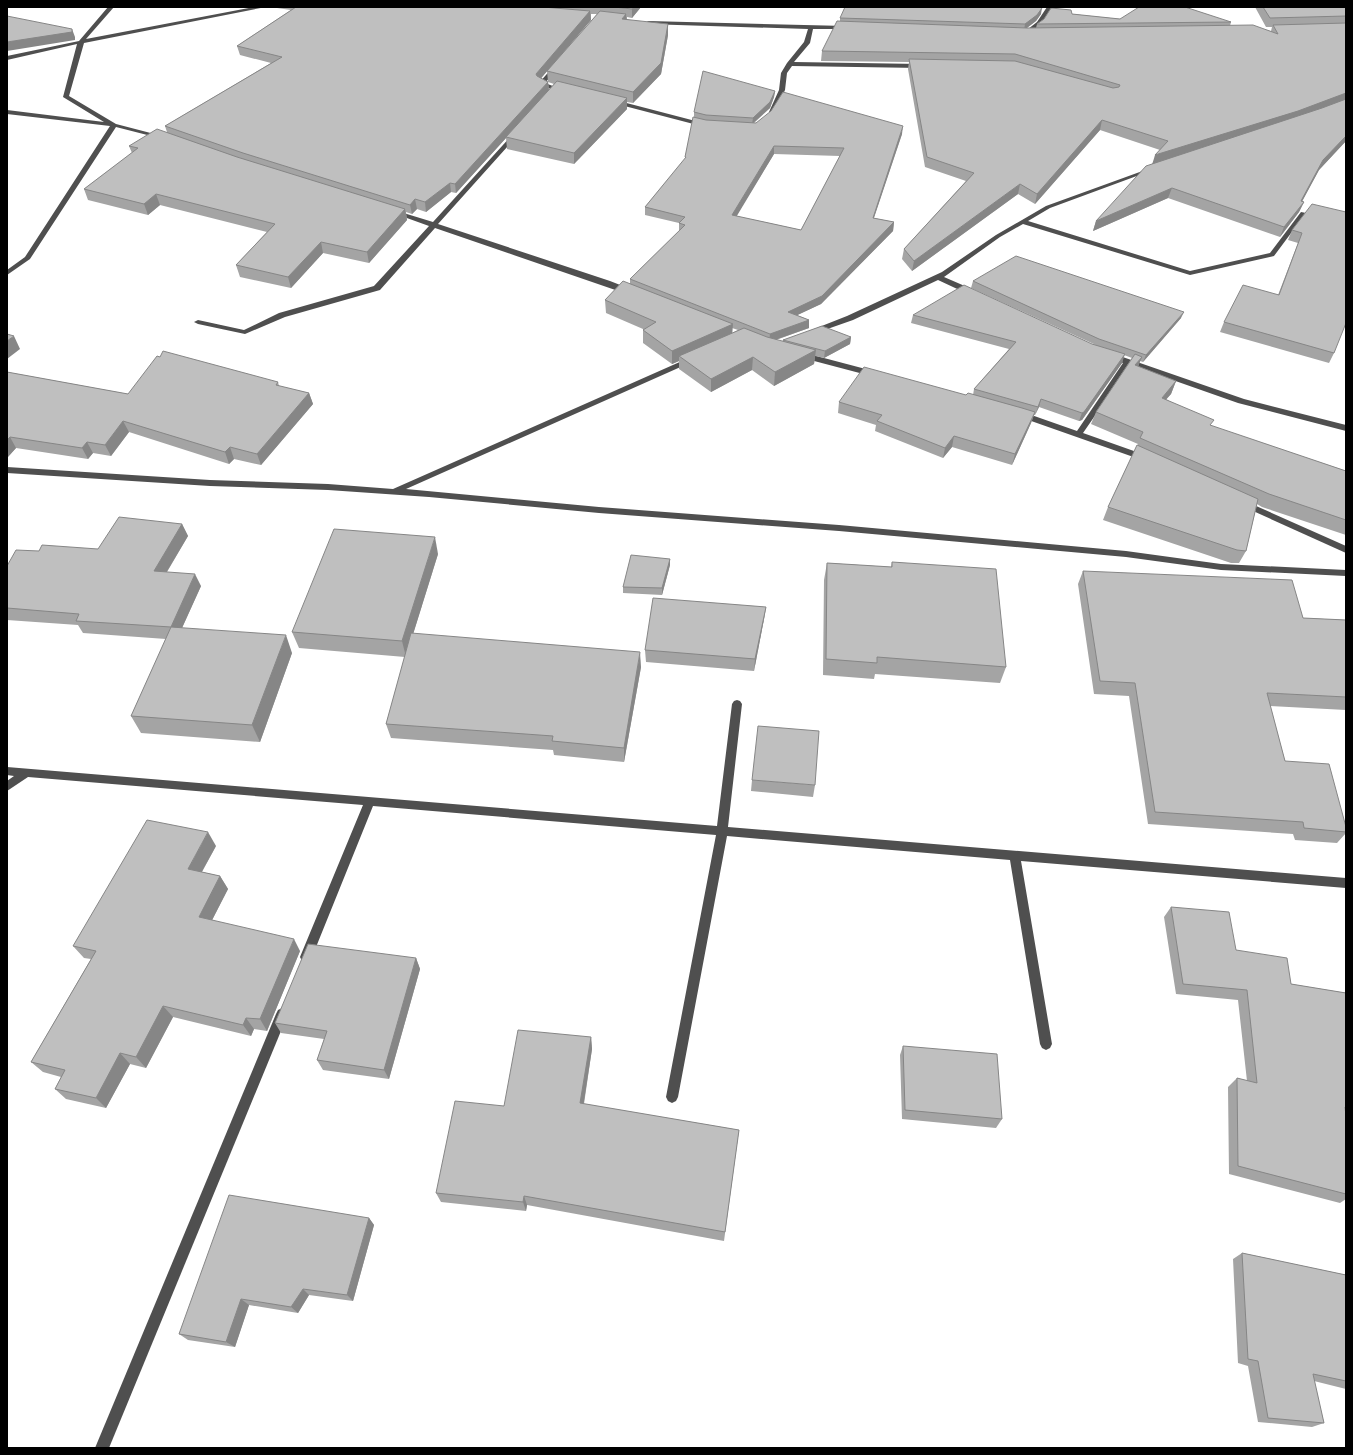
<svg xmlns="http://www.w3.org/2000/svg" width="1353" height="1455" font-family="Montserrat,sans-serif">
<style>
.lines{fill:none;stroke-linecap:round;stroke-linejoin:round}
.minor{fill:#4f4f4f;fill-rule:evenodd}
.wall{fill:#a4a4a4;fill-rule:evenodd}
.shaded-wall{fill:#868686}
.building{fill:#bfbfbf;stroke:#868686;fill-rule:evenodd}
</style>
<rect width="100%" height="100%" fill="#fff"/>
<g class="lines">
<g class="minor">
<polygon points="108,7 114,7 86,39 254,7 266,7 84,43 69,96 116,124 166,137 163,139 116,127 30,259 7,275 7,270 25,257 110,126 7,114 7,110 104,122 63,97 77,44 7,60 7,56 79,41"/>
<path d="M1047,7H1053C1047,16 1035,36 1023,35V33L1037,22Z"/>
<polygon points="648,21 846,26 848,27 848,29 813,29 810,43 794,62 921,64 924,66 921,68 792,66 787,73 785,90 775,112 772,114 769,112 779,90 781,73 787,63 804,42 808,29 646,24 645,23"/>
<polygon points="553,67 558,68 545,83 558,88 552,97 550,98 547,96 551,89 538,84"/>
<polygon points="615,100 707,124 708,125 705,127 613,103 612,102"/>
<polygon points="515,133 517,134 517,136 438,224 610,281 633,290 633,294 627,294 435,228 380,290 285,317 245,334 198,324 194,322 198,320 244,330 279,313 374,286 429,226 393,213 393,211 397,211 433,222 513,134"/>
<polygon points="1148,169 1153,170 1050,208 1028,221 1190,271 1270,253 1301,212 1306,213 1274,256 1190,275 1023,224 1000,237 944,277 974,290 974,294 968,294 938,280 853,320 816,333 810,333 809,331 847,316 942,272 996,235 1046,206"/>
<polygon points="799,353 805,353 877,372 878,374 874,376 871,376 799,357"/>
<polygon points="1108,354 1114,354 1244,399 1346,425 1346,431 1238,403 1130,365 1083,433 1148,456 1148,460 1142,460 1017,416 1016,414 1020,411 1077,431 1123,363 1108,358"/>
<polygon points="691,357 695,359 694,361 406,489 599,507 839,525 1126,551 1221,564 1346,570 1346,576 1221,570 1126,557 839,531 599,513 429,497 328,490 210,486 7,473 7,467 210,480 328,484 393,489"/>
<polygon points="1245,501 1346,546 1346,553 1242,506 1241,504 1242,502"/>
<polygon points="737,700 740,701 742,704 728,827 1346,878 1346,888 1021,861 1052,1044 1050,1048 1046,1050 1042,1048 1040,1044 1010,860 727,836 678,1097 676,1101 672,1103 668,1101 666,1097 716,835 373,806 312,957 310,961 306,962 302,961 300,957 363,805 28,777 7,791 7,781 14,776 7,775 7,767 717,826 732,704 734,701"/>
<polygon points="282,1008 286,1010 288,1014 109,1448 95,1448 276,1014 278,1010"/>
</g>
</g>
<g class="wall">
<path d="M270,7H641L632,18L627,17V19L668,35L661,74L633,103L627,102V109L574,164L507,149L506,138L456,193L451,192L426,212L417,209L412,214L406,212L407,220L369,263L323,253L291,288L240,277L236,265L267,232L160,205L148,215L88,200L84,189L132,153L129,146L167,132L165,126L271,63L240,55L237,46L291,10ZM591,14H597L551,67L591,20ZM547,71L548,82L541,78ZM548,82L554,84L549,90Z"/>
<polygon points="1255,7 1346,7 1346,141 1319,170 1302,201 1304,202 1299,212 1280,237 1168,198 1093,231 1096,221 1152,164 1160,150 1100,130 1035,204 1018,194 912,271 902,259 904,249 966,181 925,167 908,69 909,62 821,61 822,51 840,21 840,18 1041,14 1036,21 1027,28 1036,28 1037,24 1072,14 1120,19 1231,22 1230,26 1271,31 1272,27 1266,27"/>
<path d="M775,91L774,97L770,108L754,123L902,134L874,218L894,222L893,231L821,304L797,315L809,320V328L776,340L782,342L783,340L851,337L850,344L824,358L815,356L814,364L774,386L752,370L711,392L679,369V361L672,364L643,343V329L606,313L605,300L630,284V279L679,231V223L645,215V207L685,159V157L694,118V112ZM774,154L840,156L801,230L736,216ZM732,328L738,330L732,333Z"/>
<polygon points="1346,212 1334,353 1329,363 1220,332 1224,322 1278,295 1298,243 1288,240 1292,230"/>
<polygon points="973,281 1181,318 1143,362 1140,361 1138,367 1176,381 1171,394 1166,399 1211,426 1346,471 1346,535 1262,507 1257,504 1246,551 1239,563 1231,563 1103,520 1108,507 1138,444 1091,424 1096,412 1132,358 1124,355 1122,363 1082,420 1079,421 1039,407 1035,415 1034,415 1031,423 1012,465 952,447 943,458 875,431 876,425 838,413 839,402 966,395 973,395 974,389 1009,349 911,323 913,315 1092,344 1096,345 971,288"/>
<polygon points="7,372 128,394 278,382 279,386 309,393 313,404 261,465 234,459 229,464 129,432 111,456 93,453 88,459 16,448 7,458"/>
<polygon points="182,524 188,536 167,572 201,586 182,628 292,653 260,742 141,733 131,716 166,639 83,633 78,625 7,620 7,566 39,551 98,549"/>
<polygon points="438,554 413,634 641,667 624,762 554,755 553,750 391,738 386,724 405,657 299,648 292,632"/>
<polygon points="670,559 670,565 662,595 623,593 623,587"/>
<polygon points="892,562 1006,667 1000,683 875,674 874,679 823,675 824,580 827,563 891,567"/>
<polygon points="1083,571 1303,618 1346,620 1346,710 1270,706 1285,761 1346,827 1346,833 1337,843 1295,840 1293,834 1148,824 1129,696 1094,694 1078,584"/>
<polygon points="766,607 764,619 754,671 646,662 645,650"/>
<polygon points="752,780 815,785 813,797 751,791"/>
<polygon points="216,846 202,872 220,876 228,889 212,920 300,951 267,1031 254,1029 251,1036 173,1017 146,1068 130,1064 106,1108 66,1099 55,1089 61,1077 43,1072 31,1062 91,959 84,958 73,946"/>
<polygon points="1171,907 1236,950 1291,984 1346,993 1346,1199 1340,1203 1229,1174 1228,1087 1237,1078 1247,1081 1238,1000 1176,994 1164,917"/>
<polygon points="416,958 420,969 389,1079 323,1070 317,1060 324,1039 281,1033 275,1023"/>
<polygon points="591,1037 592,1049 584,1104 739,1130 724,1241 527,1205 526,1211 441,1202 436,1193 504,1106"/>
<polygon points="903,1046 1002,1119 996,1128 902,1119 900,1055"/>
<polygon points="369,1218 374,1225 353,1301 309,1295 298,1313 249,1305 235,1347 188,1340 179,1334"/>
<polygon points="1242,1253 1346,1275 1346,1389 1314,1381 1324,1423 1312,1427 1258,1422 1248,1366 1238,1363 1233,1259"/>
</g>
<g class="shaded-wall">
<polygon points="633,7 641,7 632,18 632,9"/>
<polygon points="1042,8 1041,14 1036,21 1024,30 1025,24"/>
<polygon points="590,11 591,20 537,83 536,74"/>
<polygon points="626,14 627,24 622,19"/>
<polygon points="668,24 668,35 661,74 633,103 633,92"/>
<polygon points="72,29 75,37 75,40 7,51 7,42"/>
<polygon points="548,82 549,91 506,137 506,138 456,193 455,184"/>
<polygon points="775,91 774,97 770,108 752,124 753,118"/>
<polygon points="1346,93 1346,101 1152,165 1155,155"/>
<polygon points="627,98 627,109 574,164 574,153"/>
<polygon points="1102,120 1100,130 1035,204 1037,194"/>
<polygon points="903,126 902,134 871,226 873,218"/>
<polygon points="1346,136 1346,141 1319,170 1297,211 1301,201 1323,160"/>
<polygon points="774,146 774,154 732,224 732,215"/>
<polygon points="450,183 451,192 426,212 425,202"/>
<polygon points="1020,184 1018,194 912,271 914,261"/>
<polygon points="1172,188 1168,198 1093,231 1096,221"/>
<polygon points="156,194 160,205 148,215 144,204"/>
<polygon points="415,199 417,209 412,214 410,205"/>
<polygon points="1304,202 1299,212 1280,237 1284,227"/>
<polygon points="405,209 407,220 369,263 367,252"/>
<polygon points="894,222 893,231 821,304 787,320 788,312"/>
<polygon points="321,242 323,253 291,288 288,277"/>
<polygon points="1184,312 1181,318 1143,362 1146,355"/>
<polygon points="809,320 809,328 769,342 770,334"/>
<polygon points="733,324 732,337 679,356 679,361 672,364 672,351"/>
<polygon points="14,336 20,349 7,359 7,341"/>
<polygon points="851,337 850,344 824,358 825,351"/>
<polygon points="816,350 814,364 774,386 775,372"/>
<polygon points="1125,354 1122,363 1082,420 1079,421 1082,413"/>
<polygon points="753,357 752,370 711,392 711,379"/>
<polygon points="1142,357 1137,369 1135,365"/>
<polygon points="1176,381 1171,394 1157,410 1162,398"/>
<polygon points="309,393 313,404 261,465 257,454"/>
<polygon points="1041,399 1039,407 1035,415"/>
<polygon points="1035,412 1031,423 1012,465 1015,454"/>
<polygon points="123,421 129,432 111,456 105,445"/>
<polygon points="954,436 952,447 943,458 945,448"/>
<polygon points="10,437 16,448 7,458 7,440"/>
<polygon points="87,442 93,453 88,459 82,448"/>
<polygon points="230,447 234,459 229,464 225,452"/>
<polygon points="182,524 188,536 160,583 154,571"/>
<polygon points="435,537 438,554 406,657 402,641"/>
<polygon points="670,559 670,565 662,595 662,588"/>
<polygon points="195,574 201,586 177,639 171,627"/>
<polygon points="766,607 764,619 754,671 755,659"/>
<polygon points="286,635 292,653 260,742 252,725"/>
<polygon points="640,652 641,667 624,762 624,748"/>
<polygon points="208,832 216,846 196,882 188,869"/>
<polygon points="220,876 228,889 207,930 199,917"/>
<polygon points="294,939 300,951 267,1031 260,1019"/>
<polygon points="416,958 420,969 389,1079 384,1070"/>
<polygon points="163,1006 173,1017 146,1068 136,1057"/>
<polygon points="246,1018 254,1029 251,1036 243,1025"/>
<polygon points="591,1037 592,1049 582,1114 580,1103"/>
<polygon points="120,1053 130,1064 106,1108 96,1098"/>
<polygon points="524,1196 527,1205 526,1211 523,1202"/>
<polygon points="369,1218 374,1225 353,1301 347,1295"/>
<polygon points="303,1289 309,1295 298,1313 291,1307"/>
<polygon points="241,1299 249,1305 235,1347 226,1342"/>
</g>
<g class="building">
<polygon points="296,7 543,7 590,11 536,74 537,76 548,82 455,184 450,183 425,202 415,199 410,205 243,153 165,126 282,57 237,46"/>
<polygon points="614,7 633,7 632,9"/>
<polygon points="845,7 1042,7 1042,8 1037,15 1025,24 840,18"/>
<polygon points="1139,7 1185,7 1231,22 1037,24 1044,19 1051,8 1071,10 1072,14 1120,19"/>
<polygon points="1263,7 1346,7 1346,16 1270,18"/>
<polygon points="600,11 626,14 622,19 668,24 661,63 633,92 547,71"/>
<polygon points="7,16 72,29 72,32 7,42"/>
<polygon points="837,21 1027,28 1253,25 1278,34 1273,25 1346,23 1346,93 1298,111 1155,155 1168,141 1102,120 1037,194 1020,184 914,261 904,249 974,173 927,157 909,59 1015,61 1113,88 1119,87 1120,85 1015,54 822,51"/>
<polygon points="703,71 775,91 770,102 753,118 706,115 694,112"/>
<polygon points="557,81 627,98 574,153 506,137"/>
<path d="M783,92L903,126L873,218L894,222L822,296L788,312L809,320L770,334L630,279L685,225L679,223L685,217L645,207L686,157H685L693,117L706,120L756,123L771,111ZM774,146L844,148L801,230L732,215Z"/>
<polygon points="1346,99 1346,136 1323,160 1301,201 1304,202 1284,227 1172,188 1096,221 1146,166 1322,108"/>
<polygon points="157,129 237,157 405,209 367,252 321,242 288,277 236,265 275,224 156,194 144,204 84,189 138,148 129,146"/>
<polygon points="1312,204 1346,212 1346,323 1334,353 1224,322 1243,285 1279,295 1302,233 1292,230"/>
<polygon points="1016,256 1184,312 1146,355 1099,339 973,281"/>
<polygon points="623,281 733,324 672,351 643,330 656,322 605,300"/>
<polygon points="964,285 1092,344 1125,354 1084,412 1082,413 1041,399 1038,407 974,389 1016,342 913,315"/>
<polygon points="822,326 851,337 825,351 783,340"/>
<polygon points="744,328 767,337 816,350 775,372 753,357 711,379 679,356"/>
<polygon points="7,334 14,336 7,341"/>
<polygon points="163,351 278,382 276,385 309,393 257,454 230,447 225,452 123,421 105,445 87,442 82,448 10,437 7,440 7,372 128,394 157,356 160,357"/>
<polygon points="1135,354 1142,357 1135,365 1176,381 1162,398 1214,420 1210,425 1346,471 1346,520 1269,494 1140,438 1143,432 1096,412"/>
<polygon points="864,367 966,395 968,393 1022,408 1035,412 1015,454 954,436 945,448 877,421 882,415 839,402"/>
<polygon points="1137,445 1258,499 1246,551 1237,550 1108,507"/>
<polygon points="119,517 182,524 154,571 195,574 171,627 76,621 79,614 7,608 7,566 16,550 39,551 42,545 98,549"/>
<polygon points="334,529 435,537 402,641 292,632"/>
<polygon points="631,555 670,559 662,588 623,587"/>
<polygon points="892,562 996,569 1006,667 877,657 877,663 826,659 827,563 892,567"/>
<polygon points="1083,571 1292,580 1303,618 1346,620 1346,697 1267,693 1285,761 1329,764 1346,827 1346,832 1304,828 1303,822 1155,812 1135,683 1100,681"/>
<polygon points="653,598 766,607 755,659 645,650"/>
<polygon points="171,627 286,635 252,725 131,716"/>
<polygon points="411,633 640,652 624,748 552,741 553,736 386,724"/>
<polygon points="758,726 819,731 815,785 752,780"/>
<polygon points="147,820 208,832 188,869 220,876 199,917 294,939 260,1019 246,1018 243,1025 163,1006 136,1057 120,1053 96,1098 55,1089 65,1070 31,1062 96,951 73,946"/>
<polygon points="1171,907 1229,912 1236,950 1287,958 1291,984 1346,993 1346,1107 1345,1107 1346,1116 1346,1194 1238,1166 1237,1078 1257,1083 1247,990 1183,984"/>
<polygon points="308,944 416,958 384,1070 317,1060 327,1031 275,1023"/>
<polygon points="518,1030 591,1037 580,1103 739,1130 725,1232 524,1196 523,1202 436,1193 455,1101 504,1106"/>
<polygon points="903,1046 997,1054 1002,1119 905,1110"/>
<polygon points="229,1195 369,1218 347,1295 303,1289 291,1307 241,1299 226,1342 179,1334"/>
<polygon points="1242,1253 1346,1275 1346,1381 1313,1374 1324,1423 1268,1418 1258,1361 1248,1359"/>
</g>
<rect width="1353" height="1455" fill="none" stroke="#000000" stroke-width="16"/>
</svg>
